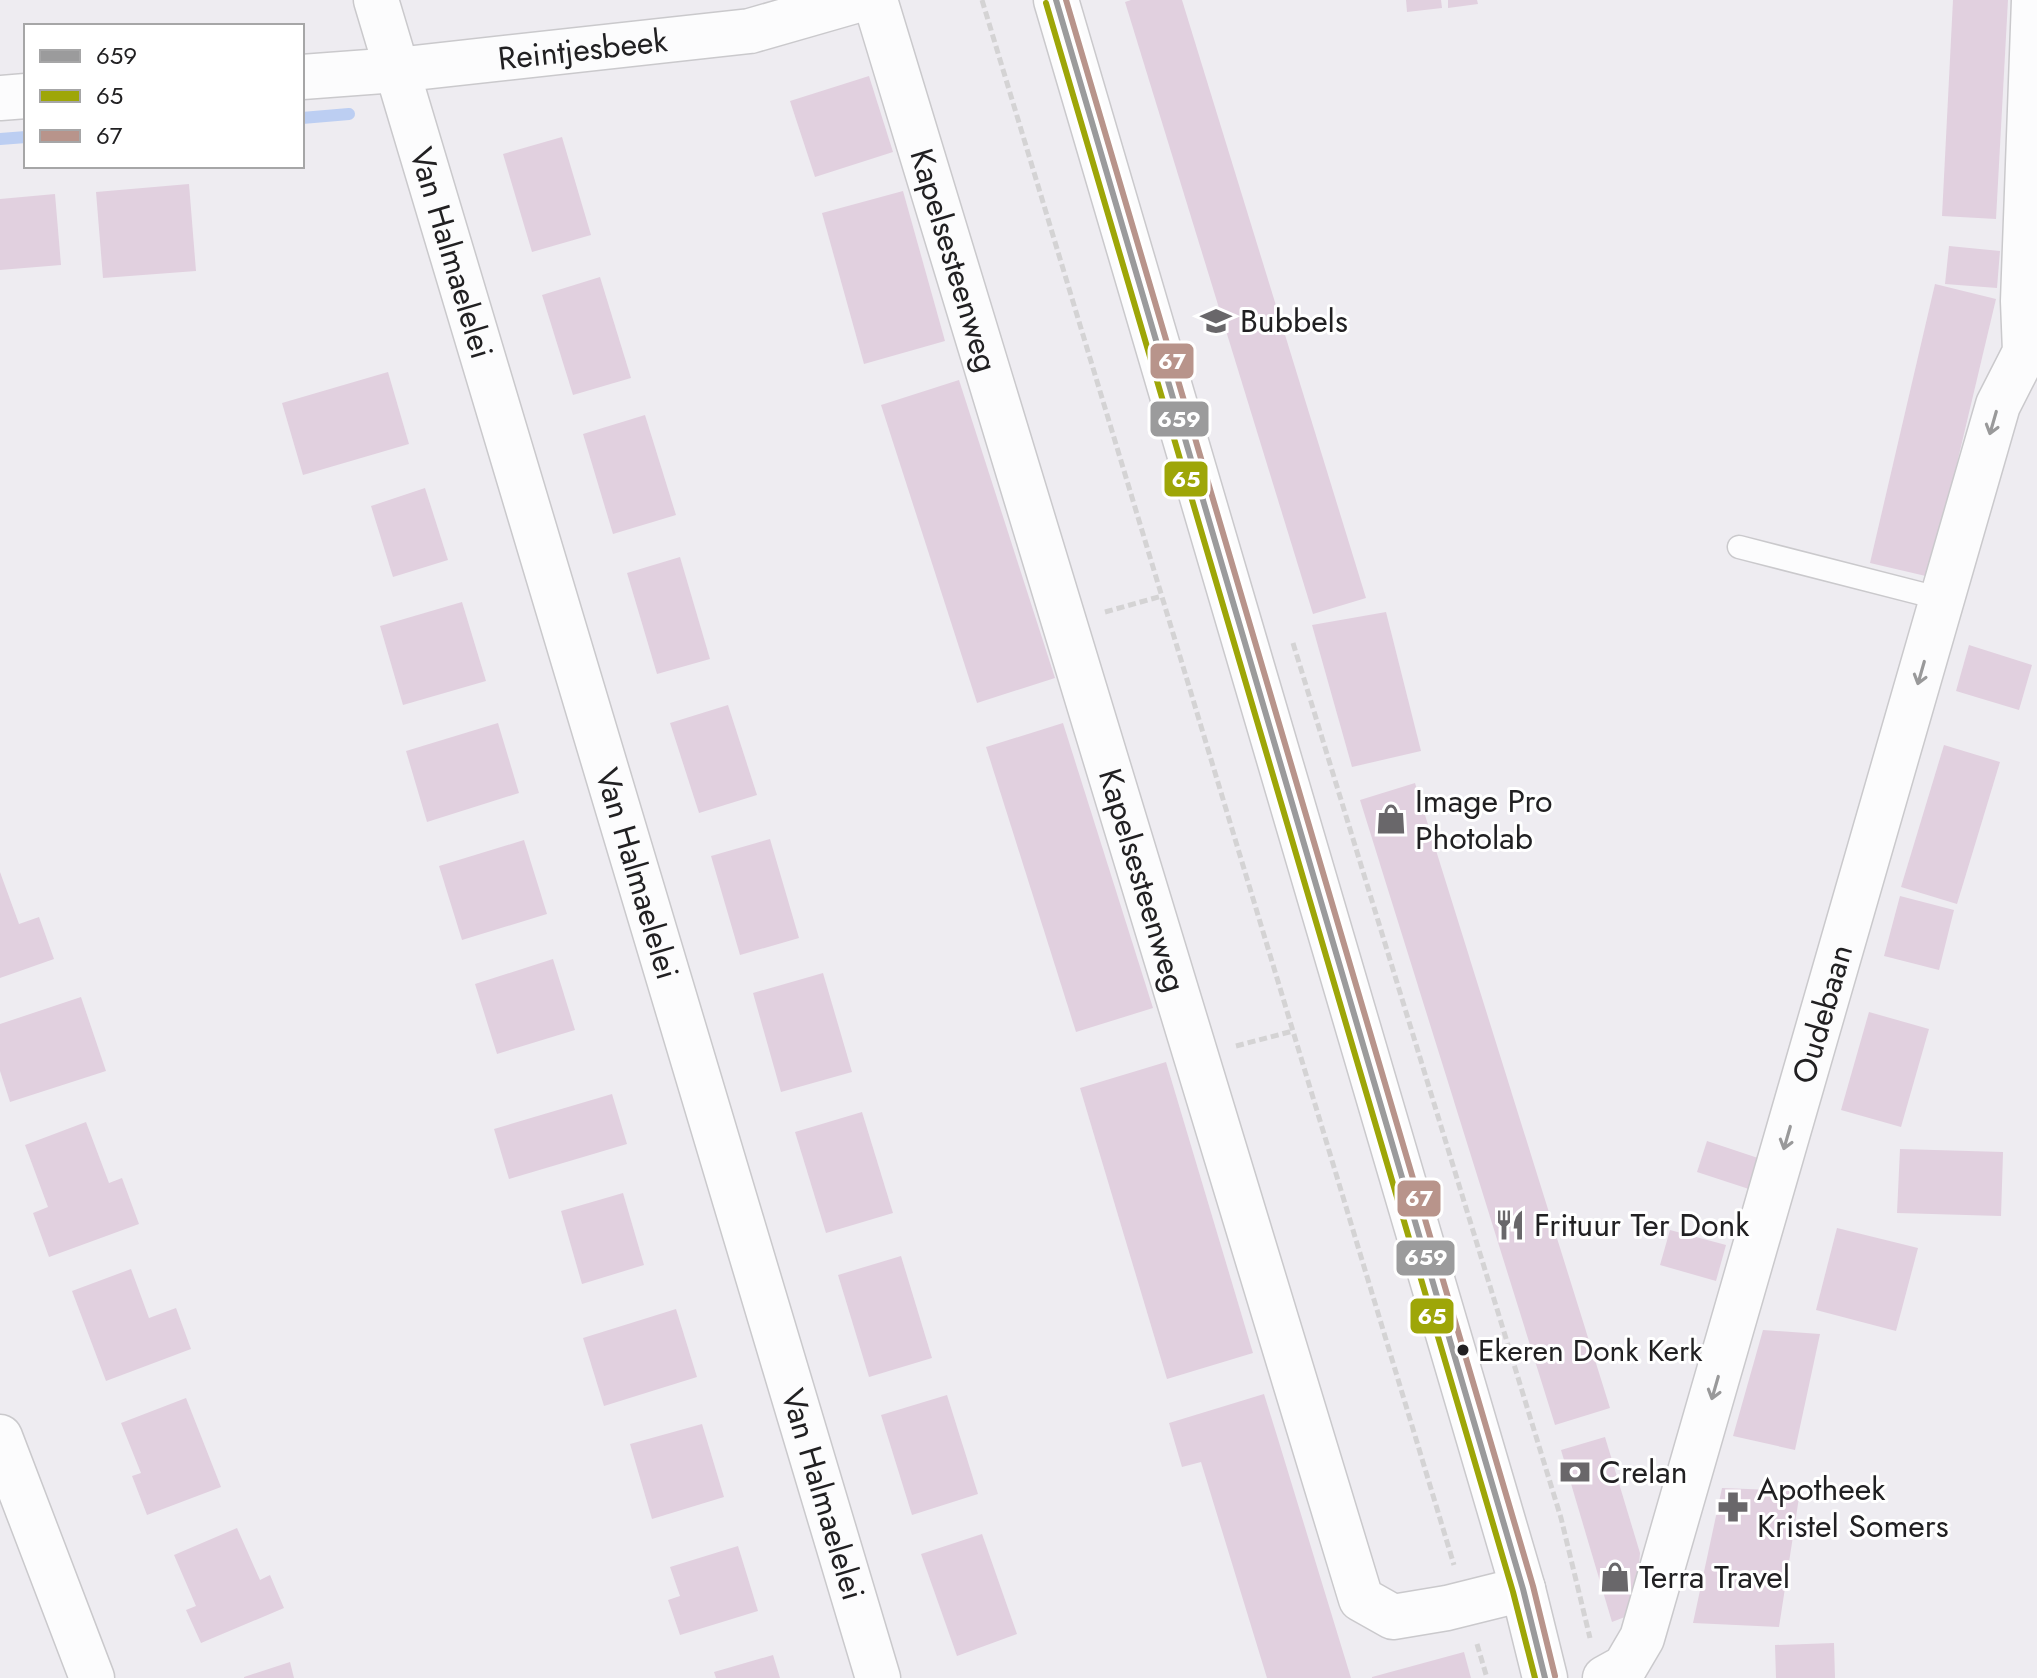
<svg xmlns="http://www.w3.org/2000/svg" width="2037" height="1678" font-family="Jost,sans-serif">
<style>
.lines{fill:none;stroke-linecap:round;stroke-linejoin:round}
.stream{stroke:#bccef2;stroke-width:12}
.building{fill:#e1d0df}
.service-casing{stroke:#cac9cc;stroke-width:25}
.minor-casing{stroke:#cac9cc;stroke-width:47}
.primary-casing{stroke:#cac9cc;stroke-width:47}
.path{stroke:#d4d3d4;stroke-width:5;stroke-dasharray:8 4;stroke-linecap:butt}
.service{stroke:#fcfcfd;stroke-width:22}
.minor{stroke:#fcfcfd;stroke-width:44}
.primary{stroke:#fcfcfd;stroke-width:44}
.bus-1-casing{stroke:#fff;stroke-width:12}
.bus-2-casing{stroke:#fff;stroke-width:12}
.bus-3-casing{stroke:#fff;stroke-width:12}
.bus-1{stroke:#9b9b9c;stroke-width:6}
.bus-2{stroke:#9ea608;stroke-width:6}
.bus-3{stroke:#b8948b;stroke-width:6}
.oneway{stroke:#99999a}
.bus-dot{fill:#212022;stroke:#fff;stroke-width:3}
.labels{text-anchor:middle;stroke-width:6;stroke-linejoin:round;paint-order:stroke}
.bus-label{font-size:30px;fill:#212022;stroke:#fff;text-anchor:start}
.street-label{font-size:32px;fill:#212022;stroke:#fff}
.poi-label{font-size:32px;fill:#212022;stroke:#fff;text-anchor:start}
.line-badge{stroke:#fff;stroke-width:3}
.badge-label{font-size:22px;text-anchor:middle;font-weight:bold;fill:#fff}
</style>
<rect width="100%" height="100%" fill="#eeecf1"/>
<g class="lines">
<g class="stream">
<polyline points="302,118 349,114"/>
<polyline points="0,139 26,137"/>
</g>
</g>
<g class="building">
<polygon points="1131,0 1182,0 1366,598 1313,614 1125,2"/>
<polygon points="1406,0 1441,0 1442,8 1407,12"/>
<polygon points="1448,0 1477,0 1478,4 1448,8"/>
<polygon points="1953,0 2008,0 1996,219 1942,216"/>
<polygon points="869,76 893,152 815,177 790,101"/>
<polygon points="562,137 591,235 532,252 503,154"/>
<polygon points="189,184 196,271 103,278 96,192"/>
<polygon points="903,191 945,341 864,364 822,213"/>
<polygon points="55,194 61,265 0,270 0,199"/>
<polygon points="1949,246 2000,251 1997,288 1945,284"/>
<polygon points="600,277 631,378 573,395 542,295"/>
<polygon points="1935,284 1996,299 1930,577 1870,563"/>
<polygon points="388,372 409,444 303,475 282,403"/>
<polygon points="959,380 1055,678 977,703 881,405"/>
<polygon points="645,415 676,515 613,534 583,434"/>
<polygon points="425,488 448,560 393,577 371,506"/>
<polygon points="680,557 710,659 657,674 627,573"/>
<polygon points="462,602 486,681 403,705 380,626"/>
<polygon points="1386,612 1421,751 1352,767 1312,625"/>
<polygon points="1969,645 2032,665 2019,710 1956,691"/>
<polygon points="728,705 757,795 699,813 670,723"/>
<polygon points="498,723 519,793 427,822 406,751"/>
<polygon points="1063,723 1153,1008 1076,1032 986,747"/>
<polygon points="1944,745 2000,762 1957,904 1901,887"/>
<polygon points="1415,783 1610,1408 1555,1425 1360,800"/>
<polygon points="770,839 799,938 740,955 711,856"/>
<polygon points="524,840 547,914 462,940 439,866"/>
<polygon points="0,872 19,924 39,917 54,959 0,978"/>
<polygon points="1900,896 1954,910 1939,970 1884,956"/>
<polygon points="553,959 575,1030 497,1054 475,984"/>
<polygon points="823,973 852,1072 781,1092 753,993"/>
<polygon points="81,997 106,1071 10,1102 0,1071 0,1024"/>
<polygon points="1869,1012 1929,1029 1901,1127 1841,1110"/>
<polygon points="1166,1062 1253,1353 1167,1379 1080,1088"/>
<polygon points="612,1094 627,1144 509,1179 494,1129"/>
<polygon points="862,1112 893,1213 826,1233 795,1132"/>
<polygon points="86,1122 109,1183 122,1178 139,1224 49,1257 33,1213 48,1207 25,1145"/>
<polygon points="1707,1141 1764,1160 1755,1191 1697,1172"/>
<polygon points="1900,1149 2003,1152 2001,1216 1897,1213"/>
<polygon points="623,1193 644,1265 582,1284 561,1211"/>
<polygon points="1837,1228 1918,1248 1896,1331 1816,1310"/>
<polygon points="1670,1230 1726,1245 1716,1281 1660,1265"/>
<polygon points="901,1256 932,1358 869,1377 838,1275"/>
<polygon points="131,1269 149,1318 176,1308 191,1349 106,1381 72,1291"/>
<polygon points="676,1309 697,1377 604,1406 583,1338"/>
<polygon points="1763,1330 1820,1334 1795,1450 1733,1436"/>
<polygon points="1264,1394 1278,1439 1351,1678 1267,1678 1201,1462 1182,1467 1169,1423"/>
<polygon points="947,1395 978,1494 912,1515 881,1415"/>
<polygon points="186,1398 221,1487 147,1515 132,1476 141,1473 121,1423"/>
<polygon points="702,1424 724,1497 652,1519 630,1444"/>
<polygon points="1605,1437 1640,1553 1635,1613 1612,1622 1561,1450"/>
<polygon points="1722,1488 1800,1491 1779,1627 1693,1623"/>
<polygon points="237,1528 260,1580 270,1575 284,1608 201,1643 186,1610 196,1606 174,1555"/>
<polygon points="982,1534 1017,1634 957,1656 921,1554"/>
<polygon points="738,1546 758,1611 680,1635 668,1600 680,1596 670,1567"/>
<polygon points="1834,1643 1835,1678 1776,1678 1775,1645"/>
<polygon points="1464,1652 1471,1678 1372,1678 1372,1677"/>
<polygon points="773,1655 780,1678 716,1678 714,1672"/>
<polygon points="290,1662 294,1678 244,1678 244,1677"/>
</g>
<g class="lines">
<g class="service-casing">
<polyline id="service" points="1739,547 1942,599"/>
</g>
<g class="minor-casing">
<g id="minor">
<path id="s1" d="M376,0L878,1678"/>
<path id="s2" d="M875,0L1361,1599L1393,1617L1447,1608L1523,1589"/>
<path id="s3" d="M302,77L396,70L750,31L858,0"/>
<polyline points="0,98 26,96"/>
<polyline points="0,1437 92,1678"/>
<path id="s4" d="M1605,1678L1625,1667L1642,1638L1998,405L2025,352L2023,301L2034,0"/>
</g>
</g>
<g class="primary-casing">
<polyline id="primary" points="1056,0 1523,1589 1545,1678"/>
</g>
<g class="path">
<polyline points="982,0 1454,1565"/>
<polyline points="1105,612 1162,596"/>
<polyline points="1293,643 1561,1518 1590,1638"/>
<polyline points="1236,1046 1293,1031"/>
<polyline points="1477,1644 1487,1678"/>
</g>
<use href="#service" class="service"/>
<use href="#minor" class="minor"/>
<use href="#primary" class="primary"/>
<g class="bus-1-casing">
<polyline id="bus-1" points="1056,0 1523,1589 1545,1678"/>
</g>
<g class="bus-2-casing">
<polyline id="bus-2" points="1046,3 1513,1592 1535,1678"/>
</g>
<g class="bus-3-casing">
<polyline id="bus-3" points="1066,0 1533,1586 1555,1676"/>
</g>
<use href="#bus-1" class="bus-1"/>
<use href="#bus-2" class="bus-2"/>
<use href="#bus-3" class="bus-3"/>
</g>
<defs><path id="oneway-shaft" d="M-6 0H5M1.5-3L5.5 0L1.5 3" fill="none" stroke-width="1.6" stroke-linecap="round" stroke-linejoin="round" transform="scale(2)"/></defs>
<g class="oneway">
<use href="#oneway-shaft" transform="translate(1993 423) rotate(106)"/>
<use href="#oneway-shaft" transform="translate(1921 673) rotate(106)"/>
<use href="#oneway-shaft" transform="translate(1787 1138) rotate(106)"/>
<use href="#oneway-shaft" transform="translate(1715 1388) rotate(106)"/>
</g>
<defs>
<g id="school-bare" transform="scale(2.4)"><path d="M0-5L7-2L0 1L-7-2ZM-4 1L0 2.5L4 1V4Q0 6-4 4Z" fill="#69676a" stroke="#fff" stroke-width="2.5" paint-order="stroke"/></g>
<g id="shop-bare" transform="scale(2.4)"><path d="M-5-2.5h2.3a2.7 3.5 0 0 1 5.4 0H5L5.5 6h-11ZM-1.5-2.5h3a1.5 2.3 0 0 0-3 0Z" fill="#69676a" stroke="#fff" stroke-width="2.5" paint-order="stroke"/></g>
<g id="restaurant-bare" transform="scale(2.4)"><path d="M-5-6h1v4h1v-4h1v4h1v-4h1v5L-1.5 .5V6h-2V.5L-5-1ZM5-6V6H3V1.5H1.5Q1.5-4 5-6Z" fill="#69676a" stroke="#fff" stroke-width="2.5" paint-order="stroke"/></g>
<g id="bank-bare" transform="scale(2.4)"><path d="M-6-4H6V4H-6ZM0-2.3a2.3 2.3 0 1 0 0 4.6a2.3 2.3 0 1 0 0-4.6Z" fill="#69676a" stroke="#fff" stroke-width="2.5" paint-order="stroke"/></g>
<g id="pharmacy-bare" transform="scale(2.4)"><path d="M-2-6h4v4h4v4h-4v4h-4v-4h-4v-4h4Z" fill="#69676a" stroke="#fff" stroke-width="2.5" paint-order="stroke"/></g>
</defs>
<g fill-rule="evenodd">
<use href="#school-bare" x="1216" y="321"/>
<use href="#shop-bare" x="1391" y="819"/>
<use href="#restaurant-bare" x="1510" y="1225"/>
<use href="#bank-bare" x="1575" y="1472"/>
<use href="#pharmacy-bare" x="1733" y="1507"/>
<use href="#shop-bare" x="1615" y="1577"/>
</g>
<circle class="bus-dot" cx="1463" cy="1350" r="7"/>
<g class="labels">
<g class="bus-label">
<text x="1478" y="1361">Ekeren Donk Kerk</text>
</g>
<g class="street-label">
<text dy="11" stroke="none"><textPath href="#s3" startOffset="282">Reintjesbeek</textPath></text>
<text dy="11" stroke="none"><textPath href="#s1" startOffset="264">Van Halmaelelei</textPath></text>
<text dy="11" stroke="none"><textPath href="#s2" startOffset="272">Kapelsesteenweg</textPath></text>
<text dy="11" stroke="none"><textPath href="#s1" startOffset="912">Van Halmaelelei</textPath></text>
<text dy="11" stroke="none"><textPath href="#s2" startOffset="920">Kapelsesteenweg</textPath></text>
<text dy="11" stroke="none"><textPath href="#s4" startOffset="706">Oudebaan</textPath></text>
<text dy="11" stroke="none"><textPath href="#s1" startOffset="1560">Van Halmaelelei</textPath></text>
</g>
<g class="poi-label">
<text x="1240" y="332">Bubbels</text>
<text x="1415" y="812">Image Pro<tspan x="1415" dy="37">Photolab</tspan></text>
<text x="1534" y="1236">Frituur Ter Donk</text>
<text x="1599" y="1483">Crelan</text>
<text x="1757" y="1500">Apotheek<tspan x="1757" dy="37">Kristel Somers</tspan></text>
<text x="1639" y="1588">Terra Travel</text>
</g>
</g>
<g class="line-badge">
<rect x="1149" y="342" width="46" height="38" rx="8" fill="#b8948b"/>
<rect x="1149" y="400" width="61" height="38" rx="8" fill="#9b9b9c"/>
<rect x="1163" y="460" width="46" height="38" rx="8" fill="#9ea608"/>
<rect x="1396" y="1179" width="46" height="39" rx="8" fill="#b8948b"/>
<rect x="1395" y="1239" width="61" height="38" rx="8" fill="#9b9b9c"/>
<rect x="1409" y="1297" width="46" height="38" rx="8" fill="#9ea608"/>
</g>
<g class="badge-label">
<text x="1172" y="369">67</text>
<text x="1179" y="427">659</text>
<text x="1186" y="487">65</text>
<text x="1419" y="1206">67</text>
<text x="1426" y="1265">659</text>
<text x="1432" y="1324">65</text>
</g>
<rect x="24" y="24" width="280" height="144" fill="#ffffff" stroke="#a6a6a7" stroke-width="2"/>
<rect x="40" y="50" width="40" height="12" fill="#9b9b9c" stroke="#a6a6a7" stroke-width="2"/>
<text x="96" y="64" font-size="24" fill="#212022">659</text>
<rect x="40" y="90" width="40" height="12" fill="#9ea608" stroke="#a6a6a7" stroke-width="2"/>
<text x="96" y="104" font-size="24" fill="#212022">65</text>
<rect x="40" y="130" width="40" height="12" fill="#b8948b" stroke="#a6a6a7" stroke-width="2"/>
<text x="96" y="144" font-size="24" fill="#212022">67</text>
</svg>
